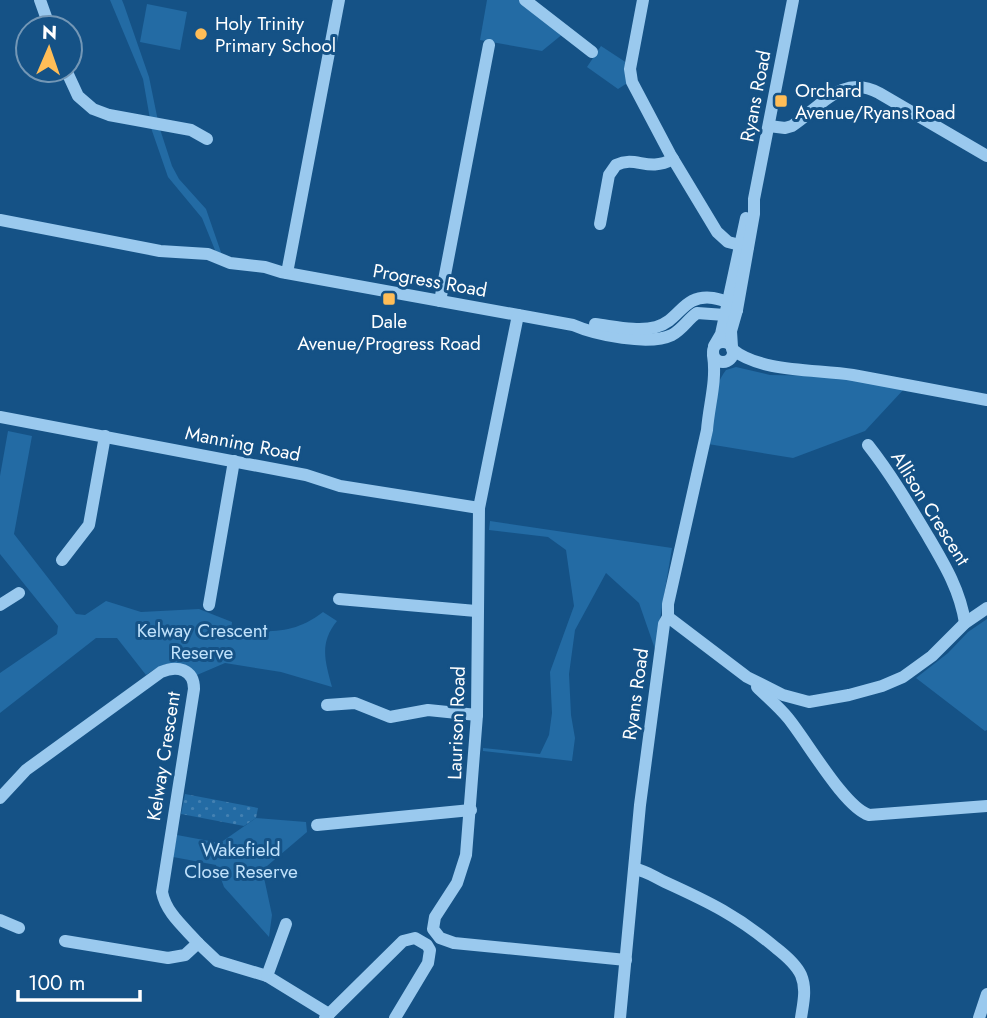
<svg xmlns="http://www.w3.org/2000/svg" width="987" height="1018" font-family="Jost,sans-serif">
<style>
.grass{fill:url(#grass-dots)}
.green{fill:#236ba4}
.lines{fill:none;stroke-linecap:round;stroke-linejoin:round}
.minor{stroke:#9ac9ee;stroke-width:12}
.poi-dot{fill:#ffbd57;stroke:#155286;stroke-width:2.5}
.labels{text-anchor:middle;stroke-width:6;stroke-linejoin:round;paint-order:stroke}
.poi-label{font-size:19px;fill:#fff;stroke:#155286;text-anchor:start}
.street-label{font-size:19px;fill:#fff;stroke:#155286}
.park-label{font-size:19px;fill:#bfe1fb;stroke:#155286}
</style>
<defs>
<pattern id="grass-dots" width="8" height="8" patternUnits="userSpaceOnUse" patternTransform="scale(1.75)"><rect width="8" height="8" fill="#236ba4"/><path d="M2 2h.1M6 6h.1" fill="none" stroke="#4481b2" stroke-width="1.8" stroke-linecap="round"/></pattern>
</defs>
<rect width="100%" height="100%" fill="#155286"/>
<polygon class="grass" points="185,794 258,808 256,818 244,826 181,814"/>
<g class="green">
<polygon points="110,0 122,0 124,5 149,77 158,121 150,119 143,79"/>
<polygon points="487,0 520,0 564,33 542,51 480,40"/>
<polygon points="147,4 187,12 180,50 140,42"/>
<polygon points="601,46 627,63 629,82 618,89 587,67"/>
<polygon points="150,125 159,126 172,166 179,179 206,209 223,258 217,255 202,218 168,177"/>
<path d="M736,367L770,375L832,376L904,389L865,431L793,458L708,444C711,421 711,389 726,370Z"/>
<path d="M8,431L32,436L14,534L76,614L85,615L106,601L141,612L199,609L232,622L231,631C268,631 292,636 323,612L337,621C319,643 325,661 332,687L281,672L225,663L197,675C180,657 164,662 146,675L117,638H96L0,713V673L57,634L58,626L0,554V476Z"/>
<polygon points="490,521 672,548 655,649 639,603 606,573 575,630 569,674 571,715 575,738 572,761 483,751 483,748 540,754 549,735 552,713 550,672 574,606 566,550 548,537 489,530"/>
<polygon points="987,619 987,730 985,731 916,678 948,653 968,632"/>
<polygon points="256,818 306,822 307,832 267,866 263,873 272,915 269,937 224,887 216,865 173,857 177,835 220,843"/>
</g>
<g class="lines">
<g class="minor">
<polyline points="40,0 50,28"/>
<polyline points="525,0 592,52"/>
<polyline points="643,0 630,69 632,82 670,154 717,232 728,242 748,247"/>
<polyline points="66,70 78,96 93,109 109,115 191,130 207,139"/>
<path d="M769,126L785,128L792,126C821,107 842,73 879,93L987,156"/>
<path d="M0,220L160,251L208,254L230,263L265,267L281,272L573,325C596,335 649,346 672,335C683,329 688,319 697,313L725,315L737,310"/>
<path d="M600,224L609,175L616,165C637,155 647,173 673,159"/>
<polyline points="287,273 339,0"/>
<polyline points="440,301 489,45"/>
<polyline points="518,315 479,508 477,715 466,855 457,883 435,917 433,929 440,938 454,943 626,960"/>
<path d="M595,324C613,326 638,332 656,327C681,320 682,294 713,298C724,300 729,302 737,310"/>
<circle cx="723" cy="352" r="10"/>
<polyline points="714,346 721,334 746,218"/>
<polyline points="732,347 731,331 737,310 754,214 754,199 793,0"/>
<path d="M732,349C761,373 817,369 853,375C898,383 942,392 987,400"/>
<polyline points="0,417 306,475 340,486 479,508"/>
<path d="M868,445C890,473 908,503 926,533C943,562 960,589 965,623"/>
<polyline points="62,560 89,525 105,436"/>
<polyline points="339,599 476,611"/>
<polyline points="0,605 19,593"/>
<polyline points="209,605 234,461"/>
<polyline points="668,617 747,677 783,695 809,702 849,695 882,686 903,677 932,656 965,623 987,608"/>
<path d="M757,687C767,697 779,707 788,718C807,741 844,807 869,815L987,806"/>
<polyline points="327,705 355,703 390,717 428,710 477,715"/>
<path d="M0,798L26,770L161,672C177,665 194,669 194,689L162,892C166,913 184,927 198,943"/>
<polyline points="317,825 471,810"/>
<path d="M635,869C647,871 654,877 665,882C709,902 738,916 776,948C785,955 796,964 801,975C807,989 803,1004 801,1018"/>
<polyline points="0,920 19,928"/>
<polyline points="65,941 168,958 185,955 198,943 217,961 267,976 329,1014"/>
<polyline points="267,976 286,924"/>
<polyline points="325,1018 403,941 415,938 427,945 430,950 428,963 395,1018"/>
<path d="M620,1018L640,805L664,624L668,617V604L707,430C709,404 717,381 713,355"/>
<polyline points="979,1018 987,994"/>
</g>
</g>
<g class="poi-dot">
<circle cx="201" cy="34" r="7"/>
<rect x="774" y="94" width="14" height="14" rx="3.5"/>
<rect x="382" y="292" width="14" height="14" rx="3.5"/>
</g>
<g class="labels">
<g class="poi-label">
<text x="215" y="30">Holy Trinity<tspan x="215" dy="22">Primary School</tspan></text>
<text x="795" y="97">Orchard<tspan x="795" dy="22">Avenue/Ryans Road</tspan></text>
<text x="389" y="328" text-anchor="middle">Dale<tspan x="389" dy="22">Avenue/Progress Road</tspan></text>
</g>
<g class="street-label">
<text transform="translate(755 96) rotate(-79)" y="7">Ryans Road</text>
<text transform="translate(430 280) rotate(10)" y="7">Progress Road</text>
<text transform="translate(243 443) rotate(11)" y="7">Manning Road</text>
<text transform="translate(931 508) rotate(58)" y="7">Allison Crescent</text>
<text transform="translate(635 694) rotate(-82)" y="7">Ryans Road</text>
<text transform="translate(456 723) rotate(-88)" y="7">Laurison Road</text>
<text transform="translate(163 756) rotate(-81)" y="7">Kelway Crescent</text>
</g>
<g class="park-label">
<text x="202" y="637">Kelway Crescent<tspan x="202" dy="22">Reserve</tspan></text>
<text x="241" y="856">Wakefield<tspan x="241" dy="22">Close Reserve</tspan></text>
</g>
</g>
<g transform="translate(49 49) rotate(2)"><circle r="33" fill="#155286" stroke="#7397b6" stroke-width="2"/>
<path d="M0-5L12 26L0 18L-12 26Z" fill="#ffbd57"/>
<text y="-10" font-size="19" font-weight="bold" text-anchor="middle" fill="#ffffff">N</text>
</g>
<path d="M18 990v10h122v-10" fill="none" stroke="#ffffff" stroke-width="3.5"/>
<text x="28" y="990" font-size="21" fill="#ffffff" stroke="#155286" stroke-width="5" paint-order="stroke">100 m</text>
</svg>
